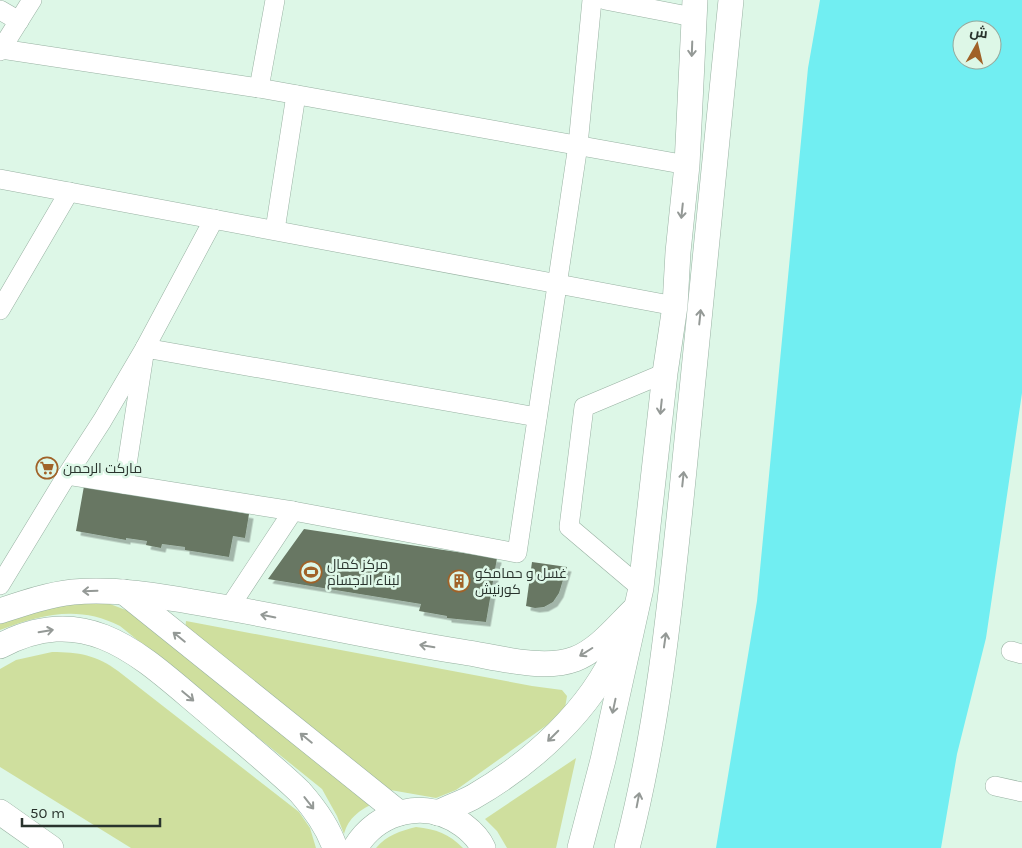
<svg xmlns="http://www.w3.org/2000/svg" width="1022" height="848" font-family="Karla,Cairo,sans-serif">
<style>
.green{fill:#cfdf9e}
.water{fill:#71eef2;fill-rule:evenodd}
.building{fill:#687764;filter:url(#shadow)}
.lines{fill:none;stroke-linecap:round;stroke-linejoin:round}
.minor-casing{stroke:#98b1a2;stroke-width:20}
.major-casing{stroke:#98b1a2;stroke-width:26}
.minor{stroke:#fff;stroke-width:19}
.major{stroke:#fff;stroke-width:25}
.oneway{stroke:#949996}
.labels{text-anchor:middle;stroke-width:5;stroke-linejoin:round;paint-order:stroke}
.poi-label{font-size:14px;fill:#29332d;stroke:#ddf7e7;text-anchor:start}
</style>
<defs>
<filter id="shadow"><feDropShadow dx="4.5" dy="4.5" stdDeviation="0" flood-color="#0004"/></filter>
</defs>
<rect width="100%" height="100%" fill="#ddf7e7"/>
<g class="green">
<path d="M86,600L110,604L131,612L374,803C359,811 349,817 344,834L337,816L322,789L120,626C79,605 42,614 0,630V621Z"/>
<polygon points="186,621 532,686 562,690 567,696 565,708 547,725 456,790 436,798 379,788 185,631"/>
<path d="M52,652C79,652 96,655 118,671L299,812L310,828L316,848H131L0,767V669L16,660Z"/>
<polygon points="576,758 556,848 507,848 497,831 485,819"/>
<path d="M416,827C436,829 449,834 463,848H376C387,835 400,831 416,827Z"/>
</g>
<path class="water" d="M820,0H1022V393L986,638L957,754L941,848H716L757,601L808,68ZM962,30H992V60H962Z"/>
<g class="building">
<polygon points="84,486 249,514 245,538 233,536 229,557 185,550 185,547 162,544 161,548 146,545 147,541 126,538 126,540 76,531"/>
<polygon points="304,529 497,558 486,622 447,618 447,616 419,611 421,604 268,579"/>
<polygon points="532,562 567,567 559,593 553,602 544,607 535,608 526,606"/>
</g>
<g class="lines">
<g class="minor-casing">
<g id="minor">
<polyline points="605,0 693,17"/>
<polyline points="0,10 19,21"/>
<polyline points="1,49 259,88 687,165"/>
<polyline points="0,51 32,0"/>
<polyline points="259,88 275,0"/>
<polyline points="0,179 675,306"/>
<polyline points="275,230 296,95"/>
<polyline points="0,310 69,192"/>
<polyline points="67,475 293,511 517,553 578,145 592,0"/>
<polyline points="124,484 145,348 537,417"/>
<polyline points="0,585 67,475 102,421 145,348 214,219"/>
<polyline points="641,588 569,527 584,407 665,373"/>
<polyline points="229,608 293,511"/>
<polyline points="1011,651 1022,654"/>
<polyline points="995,786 1022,792"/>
</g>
</g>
<g class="major-casing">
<g id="major">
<polyline points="124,592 399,813"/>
<path d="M0,611C24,603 47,595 73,592C119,588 165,597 211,605C295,619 379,639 463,652C496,657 543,671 575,659C599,650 618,625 636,608"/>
<path d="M0,646C89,599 143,658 208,712C239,739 271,764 300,792C315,809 328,827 335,848"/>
<polyline points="0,812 51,848"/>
<path d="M438,813C449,807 462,803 473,797C532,763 591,710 618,647"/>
<path d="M355,848C378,810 426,798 463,825C471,831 479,839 483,848"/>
<polyline points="580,848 603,760 641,588 665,373 675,306 678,252 687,165 695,0"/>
<path d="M627,848C659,725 671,597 684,470C701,314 716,157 731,0"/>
</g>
</g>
<use href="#minor" class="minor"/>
<use href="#major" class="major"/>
</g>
<defs><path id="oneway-shaft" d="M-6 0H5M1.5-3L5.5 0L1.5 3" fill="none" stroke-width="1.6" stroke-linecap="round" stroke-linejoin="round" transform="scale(1.25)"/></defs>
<g class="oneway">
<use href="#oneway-shaft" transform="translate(692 49) rotate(92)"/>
<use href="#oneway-shaft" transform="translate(682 211) rotate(96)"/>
<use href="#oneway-shaft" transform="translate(700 317) rotate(-84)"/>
<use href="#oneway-shaft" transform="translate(661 407) rotate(96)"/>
<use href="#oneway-shaft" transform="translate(683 479) rotate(-84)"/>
<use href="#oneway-shaft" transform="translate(90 591) rotate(178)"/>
<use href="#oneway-shaft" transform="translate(268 616) rotate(-169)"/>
<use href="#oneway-shaft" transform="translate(46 631) rotate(-9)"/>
<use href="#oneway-shaft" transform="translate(179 637) rotate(-141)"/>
<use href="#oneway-shaft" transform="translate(665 640) rotate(-82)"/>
<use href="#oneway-shaft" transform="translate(427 646) rotate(-171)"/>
<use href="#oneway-shaft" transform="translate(586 652) rotate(148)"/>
<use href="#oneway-shaft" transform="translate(188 696) rotate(40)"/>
<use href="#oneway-shaft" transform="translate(614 706) rotate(102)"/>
<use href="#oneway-shaft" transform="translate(553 736) rotate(135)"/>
<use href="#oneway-shaft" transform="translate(306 738) rotate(-141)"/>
<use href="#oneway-shaft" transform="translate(638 800) rotate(-79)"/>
<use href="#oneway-shaft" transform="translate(309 803) rotate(52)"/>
</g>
<defs>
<g id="supermarket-ring" transform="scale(1.125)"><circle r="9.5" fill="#ddf7e7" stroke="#a06228" stroke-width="1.5"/><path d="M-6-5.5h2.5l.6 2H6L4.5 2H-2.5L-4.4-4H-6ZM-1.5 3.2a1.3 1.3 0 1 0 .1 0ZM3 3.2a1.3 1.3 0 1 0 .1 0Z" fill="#a06228"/></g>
<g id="stadium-ring" transform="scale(1.125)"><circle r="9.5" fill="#ddf7e7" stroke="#a06228" stroke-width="1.5"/><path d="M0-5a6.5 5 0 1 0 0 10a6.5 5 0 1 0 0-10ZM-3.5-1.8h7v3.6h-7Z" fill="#a06228"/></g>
<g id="building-ring" transform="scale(1.125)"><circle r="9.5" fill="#ddf7e7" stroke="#a06228" stroke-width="1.5"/><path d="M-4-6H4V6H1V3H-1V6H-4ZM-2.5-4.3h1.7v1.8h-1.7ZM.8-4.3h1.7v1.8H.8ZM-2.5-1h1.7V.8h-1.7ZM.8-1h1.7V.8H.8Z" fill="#a06228"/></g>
</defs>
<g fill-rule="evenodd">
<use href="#supermarket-ring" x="47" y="468"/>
<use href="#stadium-ring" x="311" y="572"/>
<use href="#building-ring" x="459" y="581"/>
</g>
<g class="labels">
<g class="poi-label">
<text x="63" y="473">ماركت الرحمن</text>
<text x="327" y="569">مركز كمال<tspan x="327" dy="16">لبناء الاجسام</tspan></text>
<text x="475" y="578">غسل و حمامكو<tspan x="475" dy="16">كورنيش</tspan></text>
</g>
</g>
<g transform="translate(977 45) rotate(8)"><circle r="24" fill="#ddf7e7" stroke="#95a99d"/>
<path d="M0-4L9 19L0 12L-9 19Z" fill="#a06228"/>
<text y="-8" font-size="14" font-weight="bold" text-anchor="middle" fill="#29332d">ش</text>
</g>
<path d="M22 818v8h138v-8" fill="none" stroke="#29332d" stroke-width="2.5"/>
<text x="30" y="818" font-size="15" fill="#29332d" stroke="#ddf7e7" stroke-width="4" paint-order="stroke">50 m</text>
</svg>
